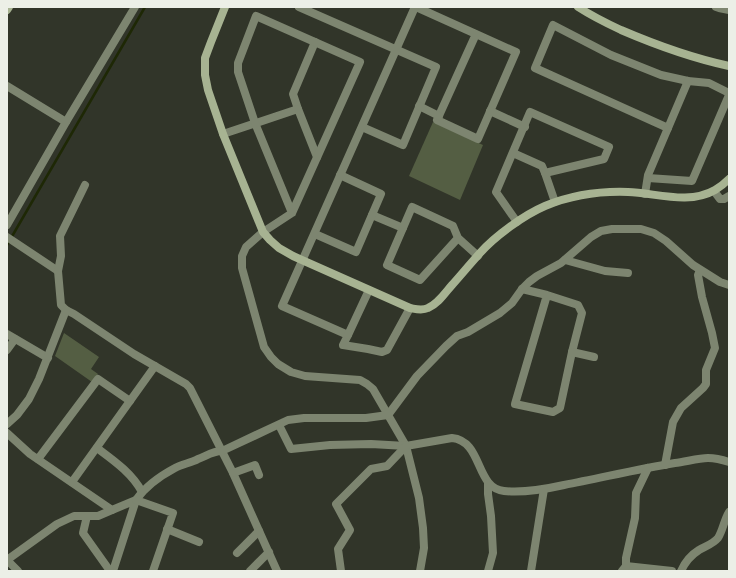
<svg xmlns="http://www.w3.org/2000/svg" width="736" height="578" font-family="'Libre Baskerville',serif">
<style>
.green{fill:#545e43}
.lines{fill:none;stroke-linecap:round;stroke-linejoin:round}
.stream{stroke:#1e2805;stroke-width:2.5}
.street{stroke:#7d8570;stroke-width:8}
.secondary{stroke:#a7b392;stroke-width:8}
</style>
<rect width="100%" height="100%" fill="#313529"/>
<g class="green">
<polygon points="433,122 483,145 460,200 409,176"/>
<polygon points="64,333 99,357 91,369 98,374 92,382 55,356"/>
</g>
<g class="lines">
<polyline class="stream" points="7,245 145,7"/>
<g class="street">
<polyline points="299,7 436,67 403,145 362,127"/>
<polyline points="416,7 516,52 478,139 437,120 476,34"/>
<polyline points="716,7 719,8 729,10"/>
<polyline points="7,86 66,122"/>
<polyline points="419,106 439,116"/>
<polyline points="298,109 293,94 315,42"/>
<polyline points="490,111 525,127"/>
<polyline points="668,128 535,68 553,25 611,55 661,75 688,81 709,83 729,93"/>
<polyline points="223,134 298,109 317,157"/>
<polyline points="513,153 542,166 545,173"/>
<polyline points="648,178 692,181 729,95"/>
<polyline points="714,191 720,199 724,199 729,196"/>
<polyline points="645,194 648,175 688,81"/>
<polyline points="292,213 255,123 238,72 238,63 256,16 360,62 292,213 263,232 246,247 242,256 242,268 264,347 271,357 278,364 291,372 305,376 360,380 367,384 373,389 406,446 419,498 423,528 424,548 420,571"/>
<polyline points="372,215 403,228"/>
<polyline points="517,222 496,192 530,112 609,147 604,159 545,173 555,202"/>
<polyline points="7,225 66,122 135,7"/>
<polyline points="315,234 356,252 381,194 340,175"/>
<polyline points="7,237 58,271 61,305 66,310 74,314 134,354 186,384 190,388 233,473 277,571"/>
<polyline points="458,238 420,280 387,265 412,207 453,226 458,238 478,256"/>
<polyline points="565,260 605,271 628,273"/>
<polyline points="58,271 61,256 60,236 85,185"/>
<polyline points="522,289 547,295 578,305 582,313 572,352 560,408 553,412 515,404 547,295"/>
<polyline points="410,308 387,350 382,352 368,349 343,345 348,335 282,306 415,7"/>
<polyline points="7,334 48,358"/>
<polyline points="348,335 369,290"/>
<polyline points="7,350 15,339"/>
<polyline points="572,352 594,357"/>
<polyline points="7,424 17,415 29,399 39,379 66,310"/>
<path d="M279,425L291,449L330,445L371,444L406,446L452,438C483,441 475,488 504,491C522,493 546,489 564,485C601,478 638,469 675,463C685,462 698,458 708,458C715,458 723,460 729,462"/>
<polyline points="7,433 30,454 112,510 136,500 113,571"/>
<path d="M97,448C113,460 132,473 142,492"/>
<polyline points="38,459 98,379 130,401"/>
<polyline points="665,465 673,422 681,408 703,388 706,384 706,370 715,348 712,333 702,297 698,275 700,270"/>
<polyline points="233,473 255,465 259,475"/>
<polyline points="72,482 155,366"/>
<polyline points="488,483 488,494 491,516 493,553 488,571"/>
<polyline points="87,516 83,533 110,571"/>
<polyline points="167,529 199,542"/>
<polyline points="237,553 259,531"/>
<polyline points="7,560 57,524 74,516 98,516 112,510"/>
<polyline points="7,560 18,571"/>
<polyline points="626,566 672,571"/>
<path d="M153,571L173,513L136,500C145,487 160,476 175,468C182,464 191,463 198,459C206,456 213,451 222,451L288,420L304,418H366L388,415L417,376L446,346L457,336L468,332L500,313L512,303L522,289L529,282L537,276L561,263L591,237L601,231L612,229H641L654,233L666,241L693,265L720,282L729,285"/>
<polyline points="250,571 269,552"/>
<polyline points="341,571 338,549 350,530 336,504 371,469 387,466 406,446"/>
<polyline points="531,571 544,489"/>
<polyline points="622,571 626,566 626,558 635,518 636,493 648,468"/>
<path d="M681,571C685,562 691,555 699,550C706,546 713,544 718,538C723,530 724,520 729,512"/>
</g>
<g class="secondary">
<path d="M225,7L211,42L205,58V75L208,90L223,134L263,232L270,240L279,248L293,256L410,308C416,309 422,311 428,308C438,304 445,293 452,285C461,275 470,264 480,253C495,236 524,215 545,206C572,195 600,191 628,192C656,193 689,205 715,190C720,187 725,183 729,179"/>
<path d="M578,7C592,16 606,23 621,30C656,45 692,58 729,66"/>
<polyline points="7,10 9,7"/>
</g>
</g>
<rect width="736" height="578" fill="none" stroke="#ecefe7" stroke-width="16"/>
</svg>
